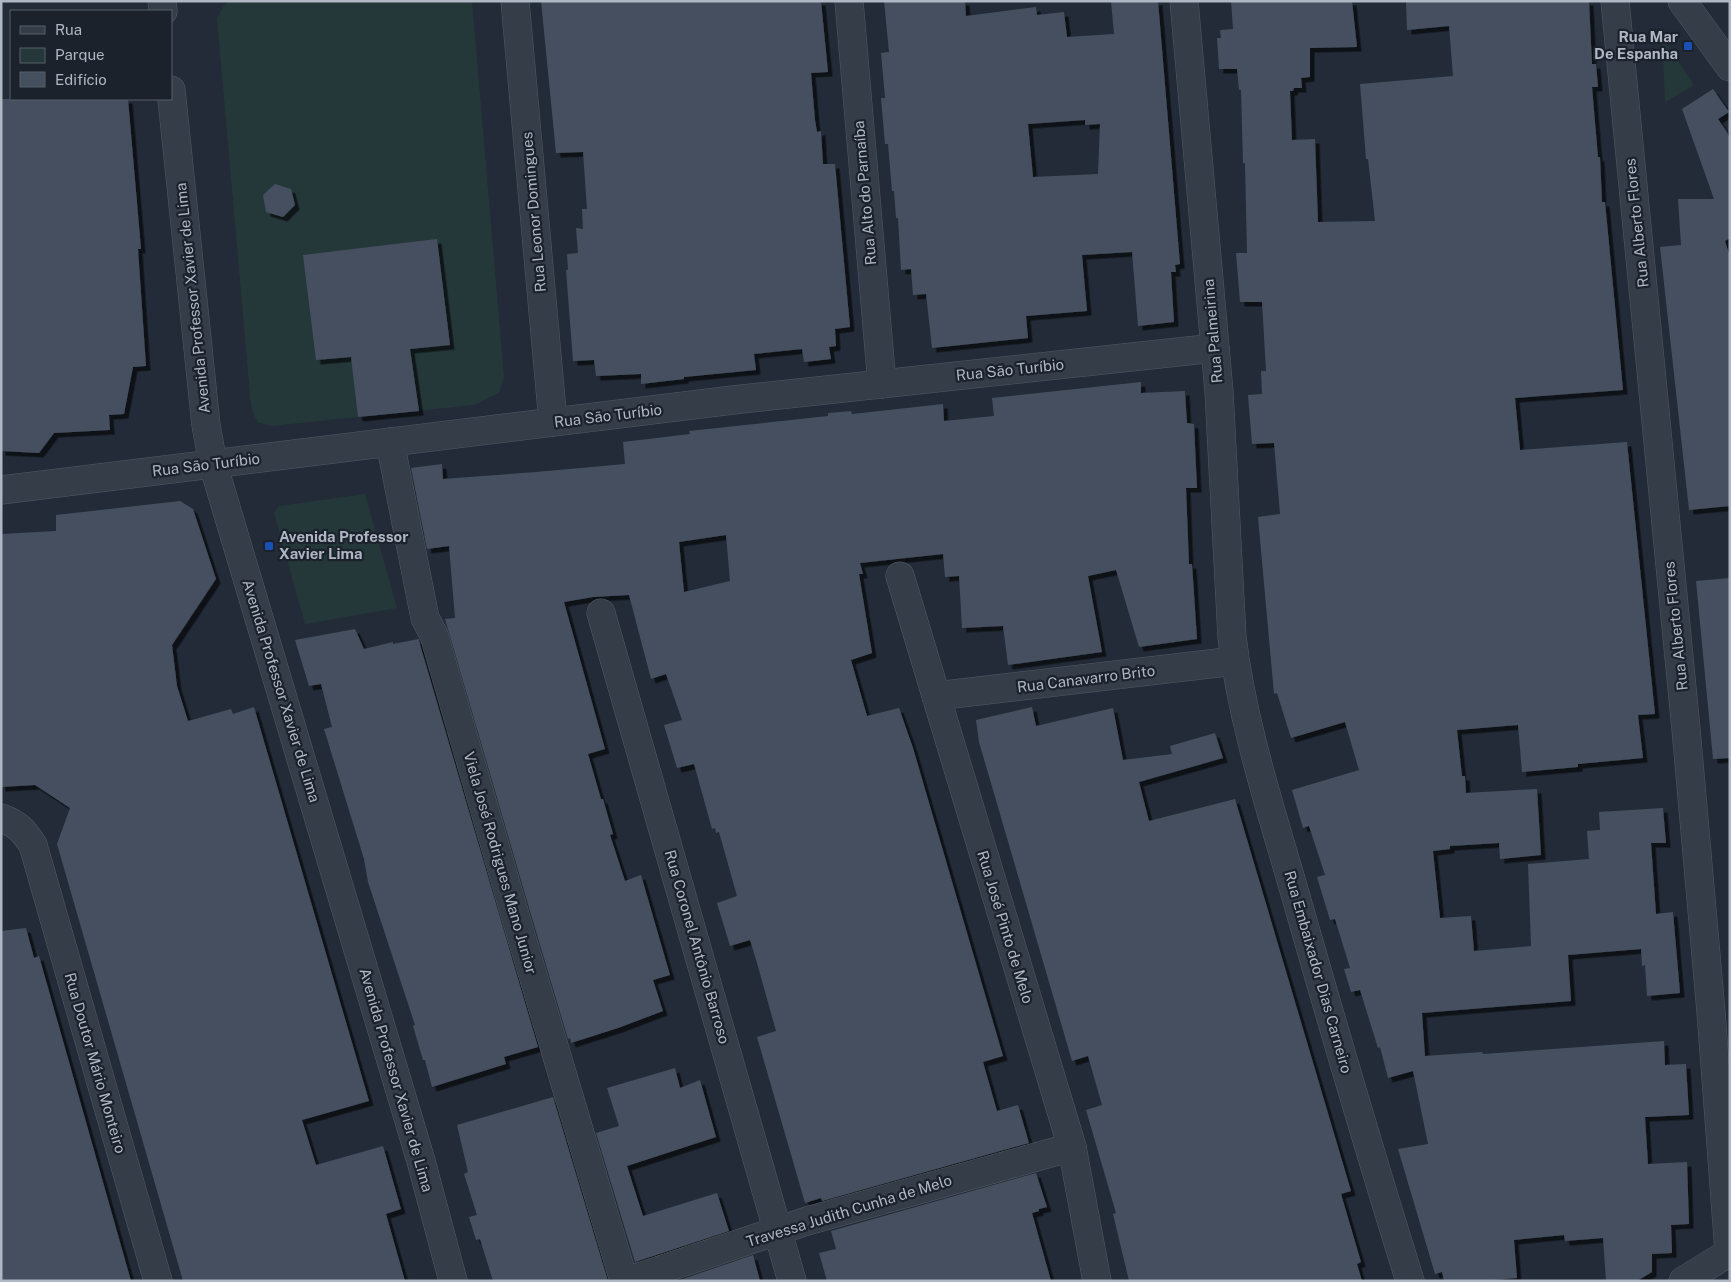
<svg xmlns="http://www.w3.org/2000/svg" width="1731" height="1282" font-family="'Public Sans',sans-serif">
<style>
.green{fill:#253839}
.building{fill:#45505f;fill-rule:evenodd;filter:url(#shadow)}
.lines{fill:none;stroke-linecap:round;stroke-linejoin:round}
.minor-casing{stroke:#535a65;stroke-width:29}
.minor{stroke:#353d48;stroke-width:28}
.transit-dot{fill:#1a4fb4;stroke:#1b222c;stroke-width:2}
.labels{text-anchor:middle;stroke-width:4.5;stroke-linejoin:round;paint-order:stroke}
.poi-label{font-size:15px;font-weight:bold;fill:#b0b7c4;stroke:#1b222c;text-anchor:end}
.street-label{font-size:15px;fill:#b0b7c4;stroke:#1b222c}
</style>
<defs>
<filter id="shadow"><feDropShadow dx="4.5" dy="4.5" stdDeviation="0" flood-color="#0009"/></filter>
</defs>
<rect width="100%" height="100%" fill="#222b37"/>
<g class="green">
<polygon points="232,1 472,1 504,378 499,393 474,405 271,426 257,422 251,406 217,18 224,5"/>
<polygon points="1662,37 1694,85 1665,102"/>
<polygon points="365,494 397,608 305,624 274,513 279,506"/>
</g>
<g class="building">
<polygon points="541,1 821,1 828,72 811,73 815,120 817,132 821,131 823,164 835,164 850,327 835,329 836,346 829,347 831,359 804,362 802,349 754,354 756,370 684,377 684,379 641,384 641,374 596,376 594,360 573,361 566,270 568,270 567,254 578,253 576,228 583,229 582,209 587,209 583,152 556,153"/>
<path d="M884,1H965L966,16L1036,7L1037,15L1064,12L1067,37L1114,34L1111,1H1158L1180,264L1175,265L1176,272H1171L1174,322L1138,326L1132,252L1082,255L1087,311L1026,316L1028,338L932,348L926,294L913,295L911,269L901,270L898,218H896L894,191H892L888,144H885L881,98H885L881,53L889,52ZM1085,120V125L1100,124L1098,174L1033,177L1028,124Z"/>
<polygon points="1231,1 1352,1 1357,47 1310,48 1310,77 1301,78 1302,88 1294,88 1293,91 1290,91 1292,140 1315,139 1318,222 1375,221 1368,159 1366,159 1360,84 1453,76 1449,26 1407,30 1406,1 1589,1 1592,64 1596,64 1598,87 1592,87 1598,157 1600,157 1602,202 1605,202 1623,390 1515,398 1520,450 1627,442 1655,714 1638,715 1643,758 1578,764 1578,767 1522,772 1518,725 1457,730 1462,776 1465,776 1466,793 1537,789 1541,855 1500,859 1499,843 1450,846 1450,849 1433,851 1440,918 1471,916 1474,951 1531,946 1528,864 1589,859 1587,831 1600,830 1599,812 1663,808 1666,843 1651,843 1656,914 1673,912 1680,993 1647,996 1645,965 1642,966 1641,949 1568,955 1571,1001 1422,1013 1425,1056 1482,1052 1483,1054 1664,1041 1665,1065 1686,1064 1689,1115 1645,1117 1648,1164 1687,1162 1689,1224 1671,1225 1672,1253 1652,1254 1652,1272 1637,1281 1606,1281 1603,1238 1565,1241 1564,1235 1514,1240 1517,1278 1482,1281 1444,1281 1442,1272 1435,1274 1398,1149 1428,1144 1413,1071 1388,1078 1380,1047 1378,1048 1360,990 1351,992 1344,969 1350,968 1335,919 1330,920 1317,877 1325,875 1309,826 1303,828 1292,790 1359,770 1345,722 1291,738 1277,693 1274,694 1258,517 1280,514 1274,443 1252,444 1248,395 1262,394 1261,371 1266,371 1262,302 1240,302 1236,253 1247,253 1245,163 1243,163 1241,90 1239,90 1237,69 1219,69 1217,38 1221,38 1220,30 1233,29"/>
<polygon points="1713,89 1729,112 1718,119 1727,132 1730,140 1730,238 1725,241 1730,257 1730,506 1689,510 1660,247 1681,245 1678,199 1714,199 1682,109"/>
<polygon points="1,99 128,99 141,249 138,249 146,366 133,367 124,414 109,415 110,430 54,433 39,453 1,451"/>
<polygon points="275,184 291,189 295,205 283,217 266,212 263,195"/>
<polygon points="437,239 450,345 410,349 419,411 358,417 351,357 316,360 303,255"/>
<path d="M1141,382V393L1185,391L1187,423L1194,424L1197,488H1186L1189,564H1192L1197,639L1139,647L1116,570L1088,576L1102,652L1008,665L1003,626L962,628L959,576L945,577L943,554L860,563L863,574H859L872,653L851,660L867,716L899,708L913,748L1003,1056L983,1062L997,1111L1018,1105L1029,1143L822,1201L821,1198L805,1203L757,1037L776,1031L757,963L750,940L730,946L717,903L737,896L719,832L716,833L715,828L712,829L694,764L677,768L664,725L682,720L666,674L651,679L629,595L593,597L564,602L605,749L588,754L601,799H603L613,834L610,835L625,881L641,875L670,975L653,980L663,1011L618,1028L571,1043L570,1038L568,1039L532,918L445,619L455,618L449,546L427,549L411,468L442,464L443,479L536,472L625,464L623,442L690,434L689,431L828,416V413L851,411L852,414L943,404L944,421L994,416L992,398ZM726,535L730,581L684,592L679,542Z"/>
<polygon points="180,501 193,509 216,579 172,645 177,686 188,721 231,709 233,714 254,707 369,1101 302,1120 316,1165 383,1146 401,1209 386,1214 405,1281 183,1281 57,844 70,808 35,785 1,787 1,534 56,531 56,515"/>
<polygon points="1730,578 1730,758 1713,759 1696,581"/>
<polygon points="355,629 364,649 393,642 393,644 419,639 419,641 538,1047 504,1057 506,1064 432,1087 425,1060 423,1060 413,1026 415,1025 368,882 364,859 324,729 332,727 321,684 309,686 295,640"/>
<polygon points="1032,707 1036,726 1113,708 1123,760 1172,754 1170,746 1215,733 1223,758 1139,782 1149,821 1235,799 1351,1191 1341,1194 1361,1262 1357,1264 1362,1281 1129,1281 1113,1214 1116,1213 1086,1110 1102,1105 1088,1056 1072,1061 979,742 976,720"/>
<polygon points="26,928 34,958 39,956 131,1281 1,1281 1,931"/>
<polygon points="675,1068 680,1088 700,1080 716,1137 627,1166 643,1216 717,1193 729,1231 635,1262 596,1133 619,1126 607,1088"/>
<polygon points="553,1097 608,1281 493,1281 480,1239 476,1240 469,1217 477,1215 464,1174 468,1172 457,1125"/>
<polygon points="1036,1173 1047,1207 1039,1209 1039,1211 1032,1213 1051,1281 827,1281 819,1253 836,1249 831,1231"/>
<polygon points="753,1255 760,1281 677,1281"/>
</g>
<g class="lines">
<g class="minor-casing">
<g id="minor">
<polyline points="162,1 163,11"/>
<polyline points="515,1 553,422"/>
<polyline points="849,1 882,384"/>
<path d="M1184,1L1219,392L1232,637C1243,728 1273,816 1298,904C1334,1030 1371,1156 1410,1281"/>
<polyline points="1615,1 1686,729 1711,1012 1729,1252"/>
<polyline points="1682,1 1730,67"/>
<polyline points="171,90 206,425 213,464 421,1161 453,1281"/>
<polyline points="390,442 425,618 434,635 517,922 624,1281"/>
<polyline points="1,490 733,400 1215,348"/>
<polyline points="900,576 1072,1147 1097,1281"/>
<polyline points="601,613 792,1281"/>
<polyline points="936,696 1235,661"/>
<path d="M1,818C18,824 23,830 33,845L158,1281"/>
<polyline points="627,1281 807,1221 1072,1147"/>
<polyline points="1683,1281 1730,1252"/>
</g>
</g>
<use href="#minor" class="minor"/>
</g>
<g class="transit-dot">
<rect x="1683" y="41" width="10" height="10" rx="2.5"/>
<rect x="264" y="541" width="10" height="10" rx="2.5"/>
</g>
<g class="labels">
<g class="poi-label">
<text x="1678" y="42">Rua Mar<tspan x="1678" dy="17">De Espanha</tspan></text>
<text x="279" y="542" text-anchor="start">Avenida Professor<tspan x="279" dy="17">Xavier Lima</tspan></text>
</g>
<g class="street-label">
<text transform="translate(865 193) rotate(-95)" y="5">Rua Alto do Parnaíba</text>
<text transform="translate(534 212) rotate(-95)" y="5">Rua Leonor Domingues</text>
<text transform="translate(1637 223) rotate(-96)" y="5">Rua Alberto Flores</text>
<text transform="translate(193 298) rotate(-96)" y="5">Avenida Professor Xavier de Lima</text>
<text transform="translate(1213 331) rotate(-95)" y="5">Rua Palmeirina</text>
<text transform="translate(1010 370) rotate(-6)" y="5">Rua São Turíbio</text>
<text transform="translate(608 416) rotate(-7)" y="5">Rua São Turíbio</text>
<text transform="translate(206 465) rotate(-7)" y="5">Rua São Turíbio</text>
<text transform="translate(1676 626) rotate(-96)" y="5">Rua Alberto Flores</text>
<text transform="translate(1086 679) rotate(-7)" y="5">Rua Canavarro Brito</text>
<text transform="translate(281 691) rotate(73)" y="5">Avenida Professor Xavier de Lima</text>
<text transform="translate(500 863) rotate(74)" y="5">Viela José Rodrigues Mano Junior</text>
<text transform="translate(1005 927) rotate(73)" y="5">Rua José Pinto de Melo</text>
<text transform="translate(697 947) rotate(74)" y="5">Rua Coronel Antônio Barroso</text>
<text transform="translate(1318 972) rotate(74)" y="5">Rua Embaixador Dias Carneiro</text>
<text transform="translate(95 1063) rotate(74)" y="5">Rua Doutor Mário Monteiro</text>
<text transform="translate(396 1080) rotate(74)" y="5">Avenida Professor Xavier de Lima</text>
<text transform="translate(849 1211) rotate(-17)" y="5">Travessa Judith Cunha de Melo</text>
</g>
</g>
<rect width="1731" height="1282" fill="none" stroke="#b0b7c4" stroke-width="5"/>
<rect x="10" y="10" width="162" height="90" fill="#1b222c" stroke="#575e69"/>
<rect x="20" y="26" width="25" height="8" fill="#353d48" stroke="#575e69"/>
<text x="55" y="35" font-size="15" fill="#b0b7c4">Rua</text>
<rect x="20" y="48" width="25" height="15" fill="#253839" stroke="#575e69"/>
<text x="55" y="60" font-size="15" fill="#b0b7c4">Parque</text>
<rect x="20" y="72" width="25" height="15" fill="#45505f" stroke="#575e69"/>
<text x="55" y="85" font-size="15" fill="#b0b7c4">Edifício</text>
</svg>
